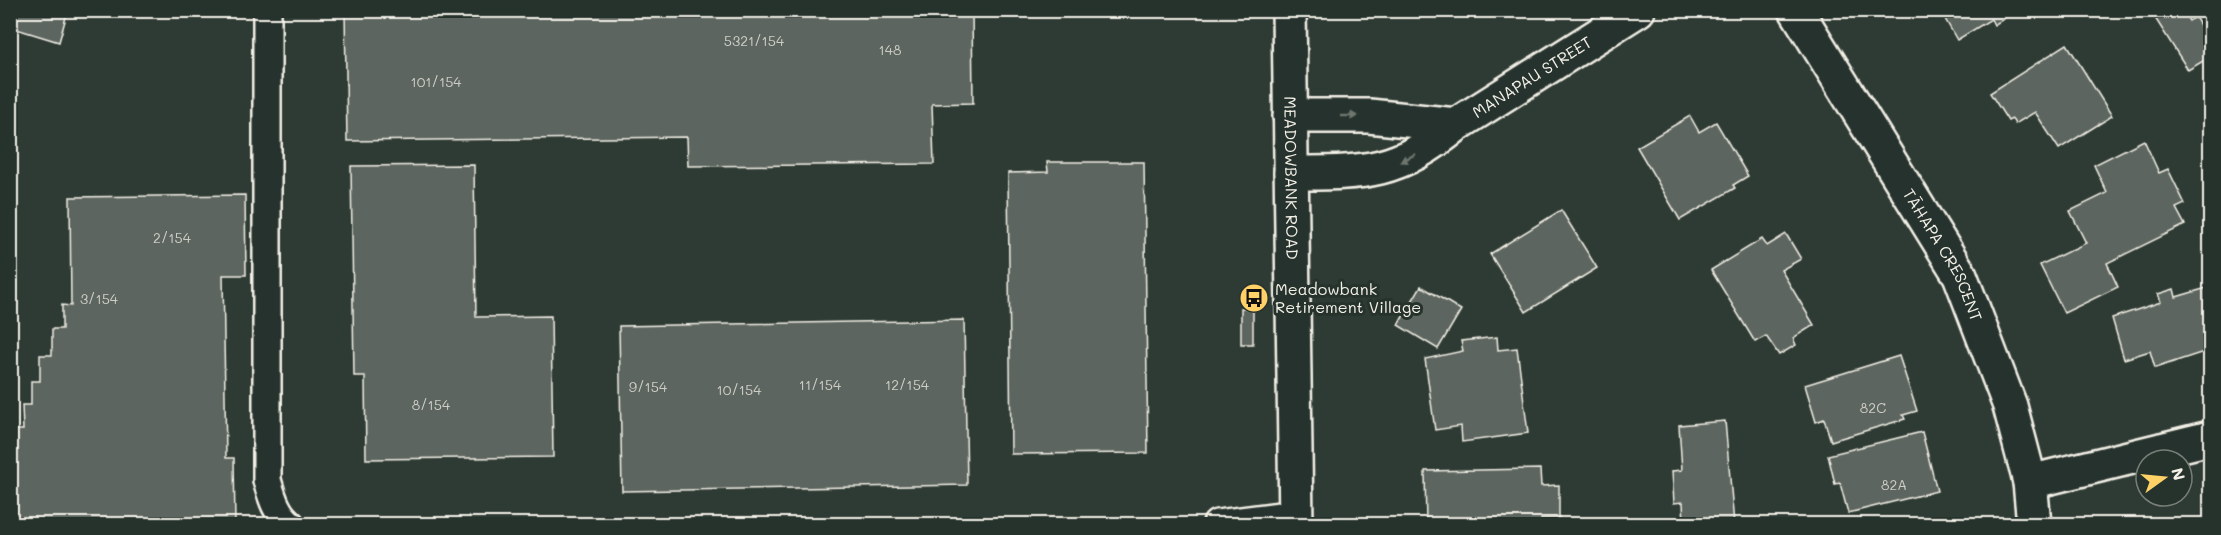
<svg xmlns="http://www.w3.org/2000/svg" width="2221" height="535" font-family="Mali,sans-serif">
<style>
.building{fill:#5c655e;stroke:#f4f1e8;stroke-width:1.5}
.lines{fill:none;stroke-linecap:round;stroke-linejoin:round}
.service-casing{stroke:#f4f1e8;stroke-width:32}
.minor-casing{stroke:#f4f1e8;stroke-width:38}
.service{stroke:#26332d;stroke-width:27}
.minor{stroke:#26332d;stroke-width:33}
.oneway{fill:#6e766e}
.labels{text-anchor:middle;stroke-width:6;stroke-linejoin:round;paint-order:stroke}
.number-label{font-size:14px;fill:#cecec6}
.street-label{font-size:16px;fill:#f4f1e8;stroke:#26332d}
.poi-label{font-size:16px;fill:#f4f1e8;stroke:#26332d;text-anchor:start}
</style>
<rect width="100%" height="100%" fill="#2e3b34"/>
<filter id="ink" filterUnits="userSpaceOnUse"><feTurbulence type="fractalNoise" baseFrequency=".0167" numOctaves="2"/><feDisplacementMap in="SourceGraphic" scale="12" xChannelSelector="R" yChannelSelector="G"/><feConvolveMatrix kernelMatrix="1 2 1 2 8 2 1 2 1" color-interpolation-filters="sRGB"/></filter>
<g filter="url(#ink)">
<g class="building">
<polygon points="10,10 68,10 59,42 10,27"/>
<polygon points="345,10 972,10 973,103 932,104 934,164 688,166 687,137 347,141"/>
<polygon points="1940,10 2005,10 2002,12 2005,18 1994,25 1991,19 1957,40"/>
<polygon points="2150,10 2182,10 2189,21 2195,17 2210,41 2210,57 2188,70"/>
<polygon points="2067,44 2112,116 2059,149 2035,112 2015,124 2012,119 2008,121 1990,93"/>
<polygon points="1690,116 1699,132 1716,122 1748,176 1733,185 1735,188 1680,220 1637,147"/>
<polygon points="2144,140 2159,173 2168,169 2185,204 2176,208 2185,225 2107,263 2118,287 2064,313 2040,265 2086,243 2070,211 2107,193 2094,165"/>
<polygon points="1047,162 1144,162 1148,453 1011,454 1008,173 1048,172"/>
<polygon points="474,165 476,317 551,316 553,457 366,459 365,376 354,376 351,166"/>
<polygon points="245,195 246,275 223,275 226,458 234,458 235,524 10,524 10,430 23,430 22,405 31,405 31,381 40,381 40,355 52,355 52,329 62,329 62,305 71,306 70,197"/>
<polygon points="1561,210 1597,268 1526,312 1490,254"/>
<polygon points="1786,234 1801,259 1781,270 1814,325 1793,338 1796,345 1779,355 1766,336 1755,342 1711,270 1762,239 1767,246"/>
<polygon points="1421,286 1461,310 1438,349 1398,325"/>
<polygon points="2210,287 2210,350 2155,368 2150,351 2124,359 2112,318 2161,302 2158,294 2174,289 2176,297"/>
<rect x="1241" y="308" width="12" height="36"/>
<polygon points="964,320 967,485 622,491 619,326"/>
<polygon points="1497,337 1498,350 1517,348 1528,433 1462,442 1461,426 1435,430 1425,359 1463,351 1461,341"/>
<polygon points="1899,356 1917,411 1903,415 1905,419 1831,441 1824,419 1816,422 1805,385"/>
<polygon points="1725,421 1734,524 1684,524 1683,502 1674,503 1672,471 1682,470 1679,425"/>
<polygon points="1922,432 1937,491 1848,513 1840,483 1835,484 1828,455"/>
<polygon points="1540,469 1541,486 1559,485 1559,518 1541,519 1542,524 1426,524 1425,471"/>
</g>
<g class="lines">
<g class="service-casing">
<g id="service">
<path d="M267,10V480C272,497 276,513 290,524"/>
<polyline points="1217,524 1296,514"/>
</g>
</g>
<g class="minor-casing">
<g id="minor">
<path id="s1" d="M1289,10L1296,524"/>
<path id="s2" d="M1796,10L1960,275L2010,406L2030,482L2034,524"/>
<polyline points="1290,116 1369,116 1456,125"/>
<path id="s3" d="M1291,173C1363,173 1398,174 1456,125L1638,10"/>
<polyline points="2030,482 2210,438"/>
</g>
</g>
<use href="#service" class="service"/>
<use href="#minor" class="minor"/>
</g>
<defs><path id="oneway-solid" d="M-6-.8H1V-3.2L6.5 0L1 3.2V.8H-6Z" transform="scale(1.5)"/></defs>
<g class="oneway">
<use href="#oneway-solid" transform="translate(1349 116)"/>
<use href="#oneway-solid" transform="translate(1408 158) rotate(153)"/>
</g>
</g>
<defs>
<g id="bus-disc" transform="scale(1.5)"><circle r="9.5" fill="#ffd166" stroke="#26332d"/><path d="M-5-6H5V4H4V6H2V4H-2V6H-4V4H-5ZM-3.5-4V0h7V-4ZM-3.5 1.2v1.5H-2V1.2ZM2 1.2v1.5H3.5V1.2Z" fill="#111"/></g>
</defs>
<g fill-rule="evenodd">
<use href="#bus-disc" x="1254" y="298"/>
</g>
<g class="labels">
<g class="number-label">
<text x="754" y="46">5321/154</text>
<text x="890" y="55">148</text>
<text x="436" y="87">101/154</text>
<text x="172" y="243">2/154</text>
<text x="99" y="304">3/154</text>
<text x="820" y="390">11/154</text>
<text x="907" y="390">12/154</text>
<text x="648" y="392">9/154</text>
<text x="739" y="395">10/154</text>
<text x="431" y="410">8/154</text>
<text x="1873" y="413">82C</text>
<text x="1894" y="490">82A</text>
</g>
<g class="street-label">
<text dy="6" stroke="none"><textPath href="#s3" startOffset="267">MANAPAU STREET</textPath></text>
<text dy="6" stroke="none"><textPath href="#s1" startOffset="168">MEADOWBANK ROAD</textPath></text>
<text dy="6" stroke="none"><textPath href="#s2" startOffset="286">TĀHAPA CRESCENT</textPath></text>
</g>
<g class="poi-label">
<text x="1275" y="295">Meadowbank<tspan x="1275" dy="18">Retirement Village</tspan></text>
</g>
</g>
<rect width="2221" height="535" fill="none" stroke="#26332d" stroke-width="36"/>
<rect x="18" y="18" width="2185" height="499" fill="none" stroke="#f4f1e8" stroke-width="2" filter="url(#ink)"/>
<g transform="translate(2164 478) rotate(75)"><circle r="28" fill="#26332d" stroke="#787f78" stroke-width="1.5"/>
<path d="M0-4.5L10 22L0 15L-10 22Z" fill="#ffd166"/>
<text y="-9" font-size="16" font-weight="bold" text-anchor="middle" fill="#f4f1e8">N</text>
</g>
</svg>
